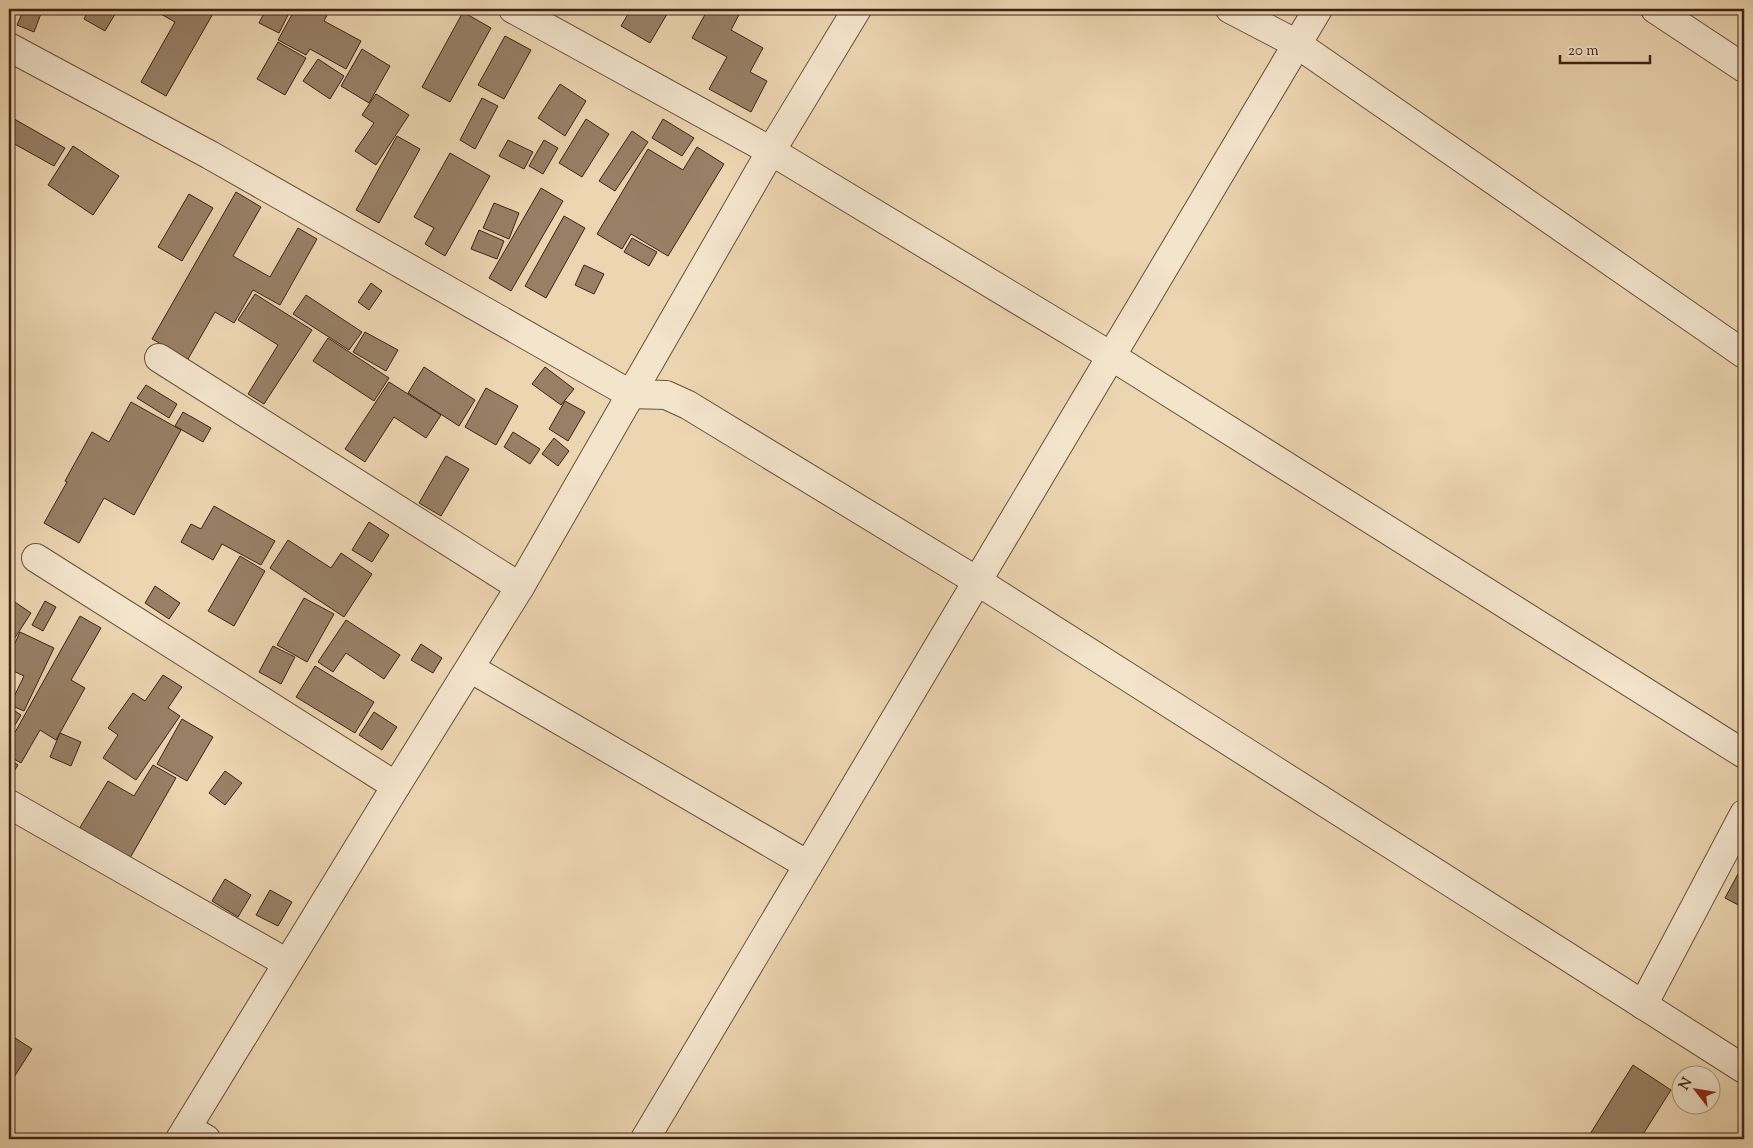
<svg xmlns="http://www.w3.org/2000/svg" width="1753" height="1148" font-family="'Sorts Mill Goudy',serif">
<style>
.building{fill:#988066;stroke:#3e2315}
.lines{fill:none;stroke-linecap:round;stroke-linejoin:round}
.minor-casing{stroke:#6a503c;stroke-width:30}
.minor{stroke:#f3e4cc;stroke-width:28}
</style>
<rect width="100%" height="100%" fill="#ecd5b1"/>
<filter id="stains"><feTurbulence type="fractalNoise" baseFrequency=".004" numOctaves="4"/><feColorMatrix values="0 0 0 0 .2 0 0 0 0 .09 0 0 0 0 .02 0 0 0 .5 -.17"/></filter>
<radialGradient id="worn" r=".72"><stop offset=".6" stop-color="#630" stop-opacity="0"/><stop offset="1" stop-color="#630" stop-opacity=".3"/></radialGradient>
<g class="building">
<polygon points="9,9 17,9 9,23"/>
<polygon points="24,9 36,9 42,11 34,32 17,25"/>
<polygon points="89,9 118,9 105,31 84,19"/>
<polygon points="152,9 212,9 215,10 166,96 141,82 175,22"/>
<polygon points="266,9 291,9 279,33 259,23"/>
<polygon points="295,9 330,9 324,21 361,41 346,69 310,49 306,55 278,40"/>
<polygon points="631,9 670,9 650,43 621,26"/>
<polygon points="708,9 742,9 731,30 763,48 750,72 767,81 751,112 709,89 727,57 692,38"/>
<polygon points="463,12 491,28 450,102 422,87"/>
<polygon points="505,36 531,50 504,99 478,85"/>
<polygon points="278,42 306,58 285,95 257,79"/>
<polygon points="362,49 390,66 369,103 341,86"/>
<polygon points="318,59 344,76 330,99 303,81"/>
<polygon points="560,84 586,101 565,136 538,118"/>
<polygon points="376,94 409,115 376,165 355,151 374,123 362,115"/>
<polygon points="482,98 498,106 475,149 460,140"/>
<polygon points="9,116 65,148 54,166 9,141"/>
<polygon points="586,119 609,134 582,177 559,163"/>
<polygon points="663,119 694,138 682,156 652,138"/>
<polygon points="632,131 648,142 615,191 599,181"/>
<polygon points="397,136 420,149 379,223 356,210"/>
<polygon points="508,140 533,152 524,169 499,156"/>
<polygon points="544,140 558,148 543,174 529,166"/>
<polygon points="73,146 119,176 93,215 48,185"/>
<polygon points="697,147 724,164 668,256 631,234 622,249 597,234 648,149 683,170"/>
<polygon points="450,153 490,176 445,256 425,244 434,228 414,217"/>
<polygon points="541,188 563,201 511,291 489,278"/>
<polygon points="236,192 261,207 233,256 270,277 298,228 317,239 280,305 253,290 234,323 215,312 188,359 152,339"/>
<polygon points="189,194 213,208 182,261 158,247"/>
<polygon points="494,203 519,213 509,239 483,228"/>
<polygon points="564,216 585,228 546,298 525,286"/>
<polygon points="479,230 504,241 497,259 471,249"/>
<polygon points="632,238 657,252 649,266 624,252"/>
<polygon points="584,265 604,274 594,294 575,285"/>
<polygon points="371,283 382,291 369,310 358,302"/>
<polygon points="255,294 312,330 264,404 248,394 278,345 238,320"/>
<polygon points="306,295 362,332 349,350 293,314"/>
<polygon points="365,332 398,350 386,371 353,352"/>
<polygon points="328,338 389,378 374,401 313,361"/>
<polygon points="424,367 475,400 459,426 408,393"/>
<polygon points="545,367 574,389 561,405 532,384"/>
<polygon points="389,382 441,415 426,438 394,417 365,462 345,449"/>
<polygon points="146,385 177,404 169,418 137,398"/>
<polygon points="486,388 518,406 496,445 465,427"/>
<polygon points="565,401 585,412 568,441 549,429"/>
<polygon points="131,402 181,430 134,515 104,498 79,543 44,523 67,482 65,481 92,432 109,442"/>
<polygon points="183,412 211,428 203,442 175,426"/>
<polygon points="513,432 540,449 530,464 504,447"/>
<polygon points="554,438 569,451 558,466 542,454"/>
<polygon points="446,456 469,469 441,516 419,503"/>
<polygon points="214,506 275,541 261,565 222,544 213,560 181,542 191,524 201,529"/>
<polygon points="369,522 389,535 372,562 352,550"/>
<polygon points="288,540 331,568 341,553 372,574 344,617 270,568"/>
<polygon points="240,556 265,571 234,626 208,611"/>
<polygon points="155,586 180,603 169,619 145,603"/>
<polygon points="9,598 31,613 9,647"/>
<polygon points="304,598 334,614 307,662 277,645"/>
<polygon points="45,601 56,607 43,631 32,625"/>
<polygon points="80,616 101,628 71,680 85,688 56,740 40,730 21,763 9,756 9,743"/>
<polygon points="346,620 400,655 384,679 346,653 333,672 318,662"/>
<polygon points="20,632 54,648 24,711 10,705 24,676 9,669 9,656"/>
<polygon points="421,644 442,658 433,673 411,660"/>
<polygon points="273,646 295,657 281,684 259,672"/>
<polygon points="315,666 374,702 355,733 296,697"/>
<polygon points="163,675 182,687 168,708 180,716 136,780 103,758 118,735 108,728 133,693 145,701"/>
<polygon points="9,707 21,715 9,735"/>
<polygon points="374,712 397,727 382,750 359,735"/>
<polygon points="182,719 213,737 187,781 157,764"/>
<polygon points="60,733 81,742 71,766 50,757"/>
<polygon points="9,759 18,765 9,779"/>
<polygon points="153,765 176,778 130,858 79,829 108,781 134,796"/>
<polygon points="225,771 242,783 225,805 209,793"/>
<polygon points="1738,874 1744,877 1744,908 1725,898"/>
<polygon points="225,879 251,895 238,917 212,901"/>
<polygon points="270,890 292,902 278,926 256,915"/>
<polygon points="9,1034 32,1049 9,1085"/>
<polygon points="1633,1065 1671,1090 1640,1139 1587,1139"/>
</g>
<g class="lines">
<g class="minor-casing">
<g id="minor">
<polyline points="513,9 771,151 1111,356 1744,754"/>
<polyline points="1230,9 1297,44 1744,354"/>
<polyline points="1655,9 1744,68"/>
<polyline points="9,47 210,155 630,394 666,395 688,405 977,581 1744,1069"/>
<polyline points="159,358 520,587"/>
<polyline points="36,558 396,786"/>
<polyline points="470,668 808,865"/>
<polyline points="9,804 287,963"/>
<polyline points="1643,1005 1744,814"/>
<polyline points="187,1128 206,1139"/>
<polyline points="180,1139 396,786 520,587 771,151 857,9"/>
<polyline points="645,1139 1318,9"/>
</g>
</g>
<use href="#minor" class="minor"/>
</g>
<rect width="1753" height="1148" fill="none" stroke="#ecd5b1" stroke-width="30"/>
<rect x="10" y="10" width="1733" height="1128" fill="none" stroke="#3e2315" stroke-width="2.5"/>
<rect x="15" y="15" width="1723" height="1118" fill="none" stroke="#3e2315"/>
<g transform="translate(1696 1090) rotate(301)"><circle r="24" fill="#f3e4cc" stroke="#ab9783"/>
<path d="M0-4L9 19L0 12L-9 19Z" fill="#8f2418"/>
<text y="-8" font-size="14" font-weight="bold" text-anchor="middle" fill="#3e2315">N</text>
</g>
<path d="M1560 55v8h90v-8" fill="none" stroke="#3e2315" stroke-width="2.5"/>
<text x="1568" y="55" font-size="15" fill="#3e2315" stroke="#f3e4cc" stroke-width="4" paint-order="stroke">20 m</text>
<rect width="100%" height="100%" filter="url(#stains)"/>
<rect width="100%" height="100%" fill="url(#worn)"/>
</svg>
